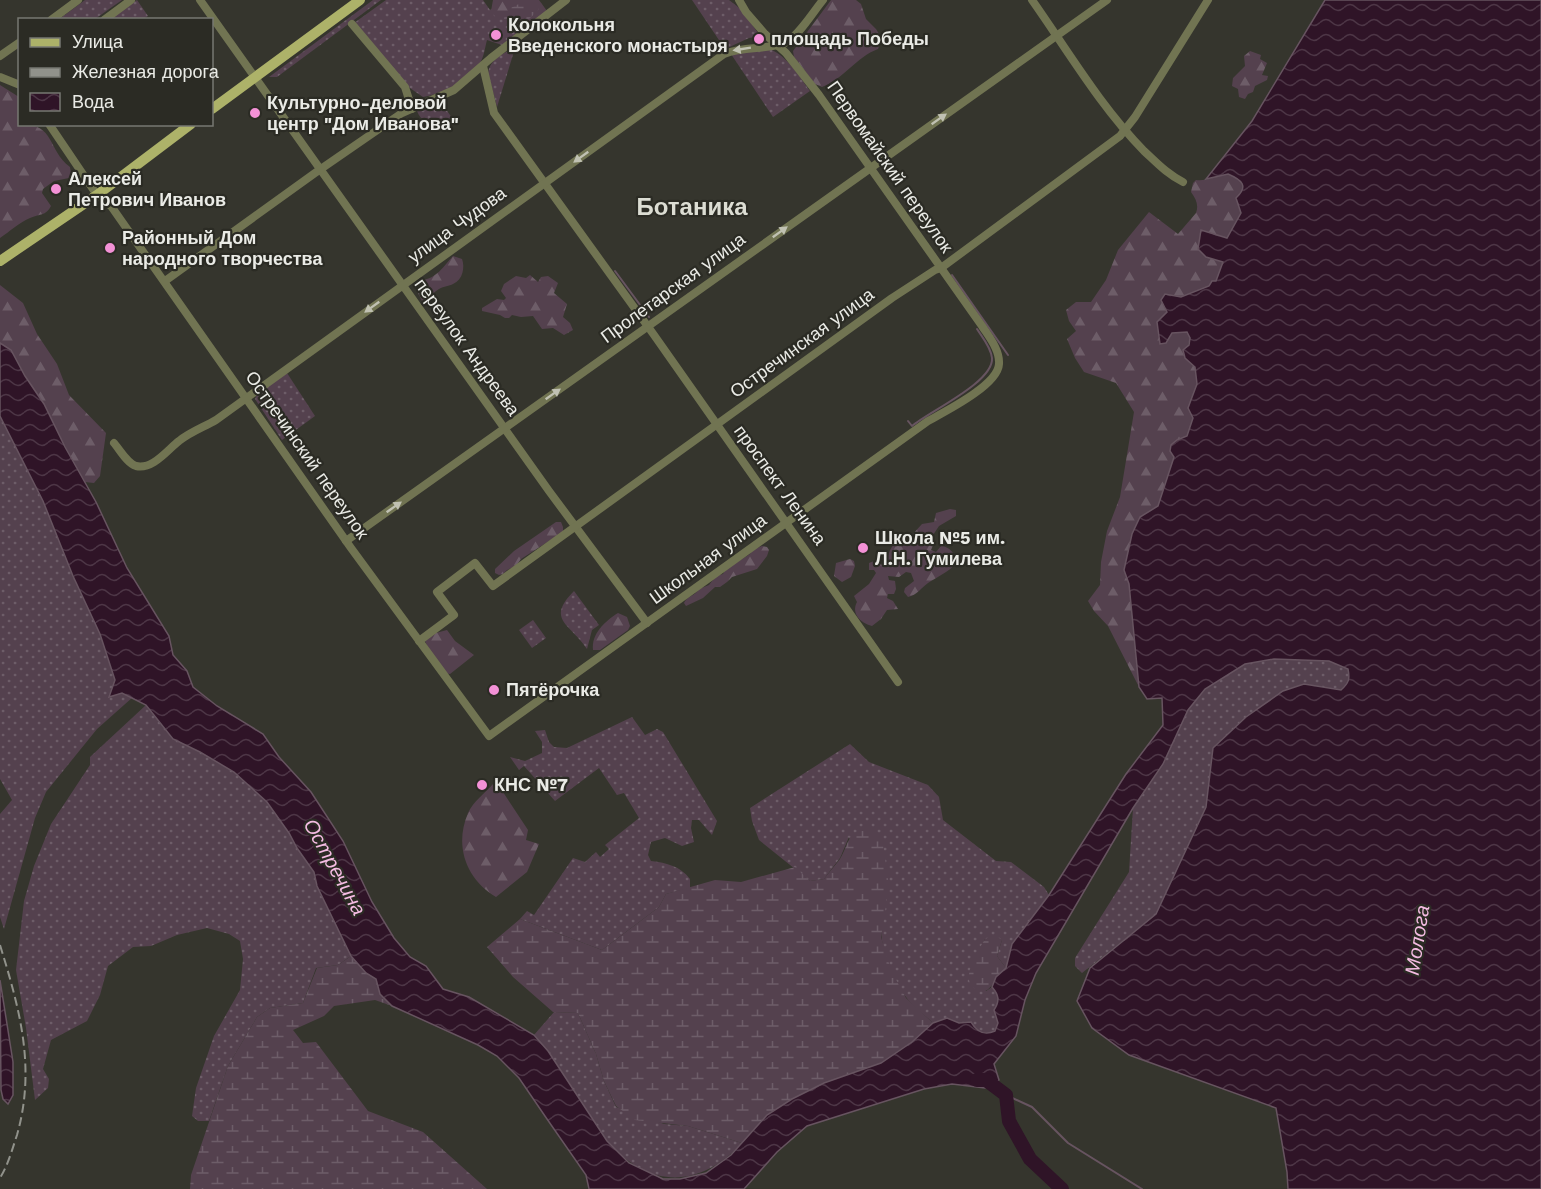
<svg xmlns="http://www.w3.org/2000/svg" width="1541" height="1189" font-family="'Work Sans',sans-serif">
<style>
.grass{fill:url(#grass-dots)}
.forest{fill:url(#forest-firs)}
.wetland{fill:url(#wetland-marsh)}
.water{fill:url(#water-waves);stroke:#675460;stroke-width:1.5}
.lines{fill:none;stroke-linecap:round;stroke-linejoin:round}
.stream{stroke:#675460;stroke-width:2}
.river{stroke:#2f1427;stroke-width:14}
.minor{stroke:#717452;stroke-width:8}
.major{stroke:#adb269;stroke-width:10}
.rail{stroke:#91928b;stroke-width:2;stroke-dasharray:9 4.5;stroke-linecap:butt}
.oneway{fill:#c0c1b2}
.poi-dot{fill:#f391d6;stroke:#2b2b24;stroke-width:2}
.labels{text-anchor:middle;stroke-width:4.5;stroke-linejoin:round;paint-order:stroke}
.poi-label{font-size:18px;font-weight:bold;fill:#eaebe6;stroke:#2b2b24;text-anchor:start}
.street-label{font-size:18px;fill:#eaebe6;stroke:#2b2b24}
.water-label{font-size:20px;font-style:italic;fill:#f4bbe2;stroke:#2b2b24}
.district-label{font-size:24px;font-weight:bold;fill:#dcddd3;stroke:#2b2b24}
</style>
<defs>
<pattern id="grass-dots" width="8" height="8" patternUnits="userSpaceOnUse" patternTransform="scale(1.5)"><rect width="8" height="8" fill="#54414e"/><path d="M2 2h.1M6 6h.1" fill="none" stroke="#6d5d68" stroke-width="1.8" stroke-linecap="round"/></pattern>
<pattern id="forest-firs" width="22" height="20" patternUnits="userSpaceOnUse" patternTransform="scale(1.5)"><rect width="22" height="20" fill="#54414e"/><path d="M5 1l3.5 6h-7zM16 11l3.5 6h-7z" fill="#6d5d68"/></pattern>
<pattern id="wetland-marsh" width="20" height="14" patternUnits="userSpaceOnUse" patternTransform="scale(1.5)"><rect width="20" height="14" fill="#54414e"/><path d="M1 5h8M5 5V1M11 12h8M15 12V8" fill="none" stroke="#6d5d68"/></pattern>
<pattern id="water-waves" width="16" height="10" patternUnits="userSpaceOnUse" patternTransform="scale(1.5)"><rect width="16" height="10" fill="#2f1427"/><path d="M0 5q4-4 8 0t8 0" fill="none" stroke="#4d3646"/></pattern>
</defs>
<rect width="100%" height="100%" fill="#35352d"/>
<g class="grass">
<polygon points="85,0 122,0 95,19 58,20"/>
<polygon points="137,0 148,16 143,19 109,20"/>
<polygon points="373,0 381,0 277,77 269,77"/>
<path d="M386,0H483L490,10L504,0H539L547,11L502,45L487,40C485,47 484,57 480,63C470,81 442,94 423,97L407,86L354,23Z"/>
<polygon points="692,0 729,0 742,10 760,36 749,38 725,49"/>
<path d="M515,48L497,107L488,73C490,59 503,53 515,48Z"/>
<path d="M770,49C788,57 799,76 810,91L773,117L731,54Z"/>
<path d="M440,101L455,122C442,137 423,126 417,111Z"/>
<polygon points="287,373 315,416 282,440 255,399 258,393"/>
<polygon points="0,416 43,501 73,576 100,634 115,680 109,697 122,693 133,697 97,729 46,792 35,818 4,929 0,917 0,814 12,800 0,779"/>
<path d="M574,591L599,625L592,630L587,649C571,624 545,620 574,591Z"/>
<polygon points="533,620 546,638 532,648 519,630"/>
<path d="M1274,659L1330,661L1348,669C1350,679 1349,683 1341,690L1304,684L1213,748L1206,807L1156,914L1082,973L1075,966V958L1129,872L1133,808L1163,764L1188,710L1205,689L1245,664Z"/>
<polygon points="146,705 173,739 200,752 234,772 267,802 289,833 297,848 314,872 317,886 351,956 338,965 316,968 303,1003 270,1008 257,1017 228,1066 209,1121 198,1121 192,1116 196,1088 214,1036 240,990 243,959 240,941 229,934 207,928 177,935 151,946 133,947 108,966 100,995 87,1021 51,1040 43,1069 49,1079 48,1088 35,1100 26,1028 16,970 24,901 34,866 51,824 90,765 90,757"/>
<path d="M632,717L645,735L657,729L663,732L717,821L712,835L699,820H692L691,828L694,842L682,846L665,838L651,842L648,855L651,861C667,863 680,866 690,879V888L666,894L659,907L602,950L520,919L527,911L534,915L573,858L585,862L596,852L600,857L609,849L605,845L639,818L624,793L617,795L599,768L555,801L524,766L519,770L510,757L525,761L542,753V742L535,731L545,730L549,742L554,747L567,748Z"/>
<path d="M850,744L869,762L928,785L939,797L943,820L996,861L1011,862L1044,887L1049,895L1012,944L1006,968L997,956L1002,940L985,939L971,968L986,991L992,987C1000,995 1000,1001 994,1010L998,1023L995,1031C984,1036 977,1032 971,1022L959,1023L947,1018L933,1023C925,1015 913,1007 906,997C891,979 881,950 881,927L849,837L840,858L824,879L810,881L759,840L752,821L750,808Z"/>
<path d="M554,1012L578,1013L596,1054L604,1081L616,1107L664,1124L688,1126L742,1143C699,1189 650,1189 608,1142C600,1133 594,1121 587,1111C570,1085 554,1059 534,1035Z"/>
</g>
<g class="forest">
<polygon points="493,0 534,0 533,3 502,19 497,19 491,11"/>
<path d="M831,0H856L861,4L866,19L876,29L882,39L878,49C856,57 844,79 822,87L815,84L794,57L793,51Z"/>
<polygon points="1250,51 1261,55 1260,59 1267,63 1262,75 1268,76 1267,80 1255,86 1253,92 1248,94 1245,99 1239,97 1238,89 1232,86 1233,78 1245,66 1244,56"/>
<path d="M0,85L19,97L20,124C56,124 47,150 70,167L71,174L69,178L54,181L43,189L42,193L51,206C46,216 39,214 30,218C20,222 9,232 0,238Z"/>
<path d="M1228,174C1242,180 1249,186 1236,198L1241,213L1227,238L1201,230L1198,249L1206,257L1223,262L1216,281L1209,286L1181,297L1165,294L1172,332H1187L1190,338L1185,358L1195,367L1197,384L1188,408L1194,418L1187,436L1177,440L1174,457L1158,506L1140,517L1124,570L1129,584L1139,687L1108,626L1094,611L1088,601L1100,585L1101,562L1107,531L1120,497L1134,412L1116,383L1084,372L1075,358L1067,339L1076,331L1069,321L1066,310L1076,302H1091L1106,280L1118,250L1149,212L1178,234L1196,213C1199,205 1196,199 1191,192L1193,183L1196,180C1205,182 1218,175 1228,174Z"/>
<path d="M453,256L462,259C465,267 463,280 453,284C449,286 444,286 439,289C434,292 429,297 426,303H423L415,287L422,280C436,279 444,266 453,256Z"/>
<polygon points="530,275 538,282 541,277 548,276 558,283 554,293 567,304 563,317 570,323 573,330 564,335 553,328 542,329 533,316 521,317 512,315 509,318 505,318 500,315 482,311 482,308 497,299 504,300 506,298 501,291 504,284 516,276 526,278"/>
<polygon points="0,285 23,303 37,334 57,364 69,395 106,433 100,476 94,483 85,482 11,350 0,343"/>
<path d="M950,509L956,510V516L939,526L931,538L934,543L931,550L936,552L941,546C949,546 958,556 956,564C948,572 937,577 928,583C921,588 917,595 908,597L904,592L905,588L914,581L911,573L906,572L899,577L888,576L889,580L895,581L896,589L894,594H888L887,598L893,601L898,609L887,610L881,619L872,626C860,623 851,613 857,602L854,596L869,584L876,573L874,570H869V563L877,560L883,566L886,564C888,552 894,538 907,533L912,535L922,524L934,522L936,513Z"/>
<polygon points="556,522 561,522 563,527 563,532 521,559 516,566 507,570 503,574 499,575 495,573 495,569 514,551"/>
<path d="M762,546L767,547L769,550L767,556L757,569L732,577L727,582L720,587H715L703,598L686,606L684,603C687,596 695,596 699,589L709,585L716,576L723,574L725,570L750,554L752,550Z"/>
<polygon points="850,559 854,561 855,566 851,577 842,582 834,576 836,563"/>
<path d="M618,613L627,617L630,626L628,630L600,650H593C591,634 605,621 618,613Z"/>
<polygon points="447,630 455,641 474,655 450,674 444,673 430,652 425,641 432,634"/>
<path d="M493,784L501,789L528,830L526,840L539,844L527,872L496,897C466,879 454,846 468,813C473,802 485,793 493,784Z"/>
</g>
<g class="wetland">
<path d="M529,2L536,3L539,9L528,20L513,28L504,25C502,9 515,4 529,2Z"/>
<path d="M868,828L882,837L889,886L881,937L891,970L906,998L933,1023L912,1042L881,1063L824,1083L792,1099L767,1115L742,1143L688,1126L635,1120L616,1106L604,1081L596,1054L578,1013L553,1012L513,977L487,947L520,919L602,950L659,907L666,894L715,880L741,882L795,867L810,881L824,879C829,872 835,866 840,859C850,842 846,833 868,828Z"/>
<path d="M995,935L1002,940L997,956L1006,968C1002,973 990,989 987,990C983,992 981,991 978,990C957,983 978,951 985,939Z"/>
<polygon points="351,956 366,973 377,979 380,994 392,1006 375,1000 334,1006 324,1016 293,1030 303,1043 316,1042 368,1111 423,1132 487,1189 190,1189 191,1175 228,1066 257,1017 270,1008 303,1003 317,968 338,965"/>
</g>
<g class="water">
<path d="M1325,0H1541V1189H1288L1287,1172L1276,1108L1129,1055L1092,1028L1077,1001L1090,968L1156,914L1206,807L1213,748L1246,717L1283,691L1304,684L1341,690C1349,683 1350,679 1348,669L1329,661L1274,659L1245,664L1205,689L1188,710L1163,764L1133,808L1036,973L1025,1000L1016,1036L994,1064L999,1080L985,1088L952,1084L924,1089L807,1126L777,1152L744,1189H589L586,1175L547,1119L519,1078L497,1056L478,1045L392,1006L380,994L376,979L366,973L351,956L317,886L314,872L297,848L289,833L267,802L234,772L200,752L173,739L146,705L122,693L109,697L115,680L100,634L73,576L43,501L0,416V343L11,350L25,376L44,404L65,447L96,502L127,568L169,636L173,655L187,671L193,687L217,706L263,734L279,757L311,792L343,841L372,902L394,938L410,957L426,966L443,989L469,997L534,1035L548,1051L607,1141L629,1163L663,1179H680L706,1173L731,1155L767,1115L792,1099L824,1083L881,1063L912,1042L933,1023L947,1018L959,1023L971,1022C977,1032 984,1036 995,1031L998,1023L994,1010C1000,1001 999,995 992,987L996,977L1006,968L1012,944L1049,895L1126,774L1163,725L1162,698L1147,699L1139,687L1129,584L1124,570L1132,534L1140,517L1158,506L1174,457L1170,451L1171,445L1177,440L1187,436L1193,418L1188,408L1197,384L1195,367L1185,358L1183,350L1189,345L1190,338L1187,332L1172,333L1166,343L1160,344L1157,322L1167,312L1161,300L1165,294L1181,297L1209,286L1212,281H1216L1223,262L1206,257L1198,249L1201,230L1227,238L1241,213L1236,198C1249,186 1242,180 1228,174L1206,179L1252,121Z"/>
<polygon points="0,980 13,1062 13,1095 8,1104 3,1099 1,1090"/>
</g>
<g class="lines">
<g class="stream">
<polyline points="615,271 649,317"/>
<polyline points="952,275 1008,355"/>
<path d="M908,421L912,426C930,411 994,382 992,358C991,347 982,337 977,329"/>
<polyline points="1006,1095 1032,1107 1068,1143 1142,1189"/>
</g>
<polyline class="river" points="977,1080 986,1080 1006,1095 1009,1121 1030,1159 1062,1189"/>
<g class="minor">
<polyline points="200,0 549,491 647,623"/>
<path d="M1032,0C1068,51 1100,106 1144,151C1157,163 1167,174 1183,182"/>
<polyline points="51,20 78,0"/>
<polyline points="104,20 131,0"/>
<polyline points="352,24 405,87 412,109"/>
<polyline points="0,56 20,42"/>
<polyline points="483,66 494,113 654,335 898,682"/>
<polyline points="0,77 20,85"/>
<path d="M49,124L97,195L111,206L351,548L489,736L928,421C946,411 998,385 999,364C1000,350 989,337 982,326L819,95L786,53L765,34L746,12L739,0"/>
<polyline points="165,281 315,173 402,113 454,90 491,58 566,0"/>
<path d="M114,443C120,450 127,463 136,466C153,470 168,449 179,441C190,432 204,427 216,420L724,54C744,46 766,50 785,43C798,37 813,12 823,0"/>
<polyline points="346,541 1107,0"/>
<polyline points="419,641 454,615 437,592 475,563 493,586 892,298 935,270 941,268 1120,136 1135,117 1208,0"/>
</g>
<g class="major">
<polyline points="212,109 360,0"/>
<polyline points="0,261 97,195 191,124"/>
</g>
<path class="rail" d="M0,945C20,1010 36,1068 17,1135C12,1150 8,1165 0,1178"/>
</g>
<defs><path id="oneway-solid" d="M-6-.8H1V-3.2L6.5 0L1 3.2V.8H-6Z" transform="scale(1.5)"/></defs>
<g class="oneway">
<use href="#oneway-solid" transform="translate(742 49) rotate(171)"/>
<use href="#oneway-solid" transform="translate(939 119) rotate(-35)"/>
<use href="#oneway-solid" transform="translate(581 157) rotate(144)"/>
<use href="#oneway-solid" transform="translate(780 232) rotate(-36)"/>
<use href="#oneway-solid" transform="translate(372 307) rotate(144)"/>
<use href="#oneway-solid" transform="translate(553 394) rotate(-35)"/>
<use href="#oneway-solid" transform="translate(394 507) rotate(-35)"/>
</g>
<g class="poi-dot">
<circle cx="496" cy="35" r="6"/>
<circle cx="759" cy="39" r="6"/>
<circle cx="255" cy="113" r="6"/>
<circle cx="56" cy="189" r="6"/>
<circle cx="110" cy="248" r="6"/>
<circle cx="863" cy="548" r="6"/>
<circle cx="494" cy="690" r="6"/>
<circle cx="482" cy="785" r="6"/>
</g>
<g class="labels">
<g class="poi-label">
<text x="508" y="31">Колокольня<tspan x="508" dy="21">Введенского монастыря</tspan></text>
<text x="771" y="45">площадь Победы</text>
<text x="267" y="109">Культурно-деловой<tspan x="267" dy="21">центр "Дом Иванова"</tspan></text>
<text x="68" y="185">Алексей<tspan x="68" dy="21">Петрович Иванов</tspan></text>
<text x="122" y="244">Районный Дом<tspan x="122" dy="21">народного творчества</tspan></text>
<text x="875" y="544">Школа №5 им.<tspan x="875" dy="21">Л.Н. Гумилева</tspan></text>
<text x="506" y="696">Пятёрочка</text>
<text x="494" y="791">КНС №7</text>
</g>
<g class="street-label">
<text transform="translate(890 167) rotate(55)" y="6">Первомайский переулок</text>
<text transform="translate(457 225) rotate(-36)" y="6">улица Чудова</text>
<text transform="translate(673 288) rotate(-36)" y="6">Пролетарская улица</text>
<text transform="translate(802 343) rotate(-36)" y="6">Остречинская улица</text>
<text transform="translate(467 347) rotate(54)" y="6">переулок Андреева</text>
<text transform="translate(307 455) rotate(55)" y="6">Остречинский переулок</text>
<text transform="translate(780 485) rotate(54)" y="6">проспект Ленина</text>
<text transform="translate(708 559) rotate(-36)" y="6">Школьная улица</text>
</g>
<g class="water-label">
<text transform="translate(335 867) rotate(61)" y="7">Остречина</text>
<text transform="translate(1417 940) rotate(-81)" y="7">Молога</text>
</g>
<g class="district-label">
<text x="692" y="215">Ботаника</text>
</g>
</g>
<rect x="18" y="18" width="195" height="108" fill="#2b2b24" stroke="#777872" stroke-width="1.5"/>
<rect x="30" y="38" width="30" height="9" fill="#adb269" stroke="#777872" stroke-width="1.5"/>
<text x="72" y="48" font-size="18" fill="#eaebe6">Улица</text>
<rect x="30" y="68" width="30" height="9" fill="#91928b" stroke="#777872" stroke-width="1.5"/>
<text x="72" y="78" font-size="18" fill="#eaebe6">Железная дорога</text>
<rect x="30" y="93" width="30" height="18" fill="url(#water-waves)" stroke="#777872" stroke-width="1.5"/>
<text x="72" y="108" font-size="18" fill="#eaebe6">Вода</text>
</svg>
